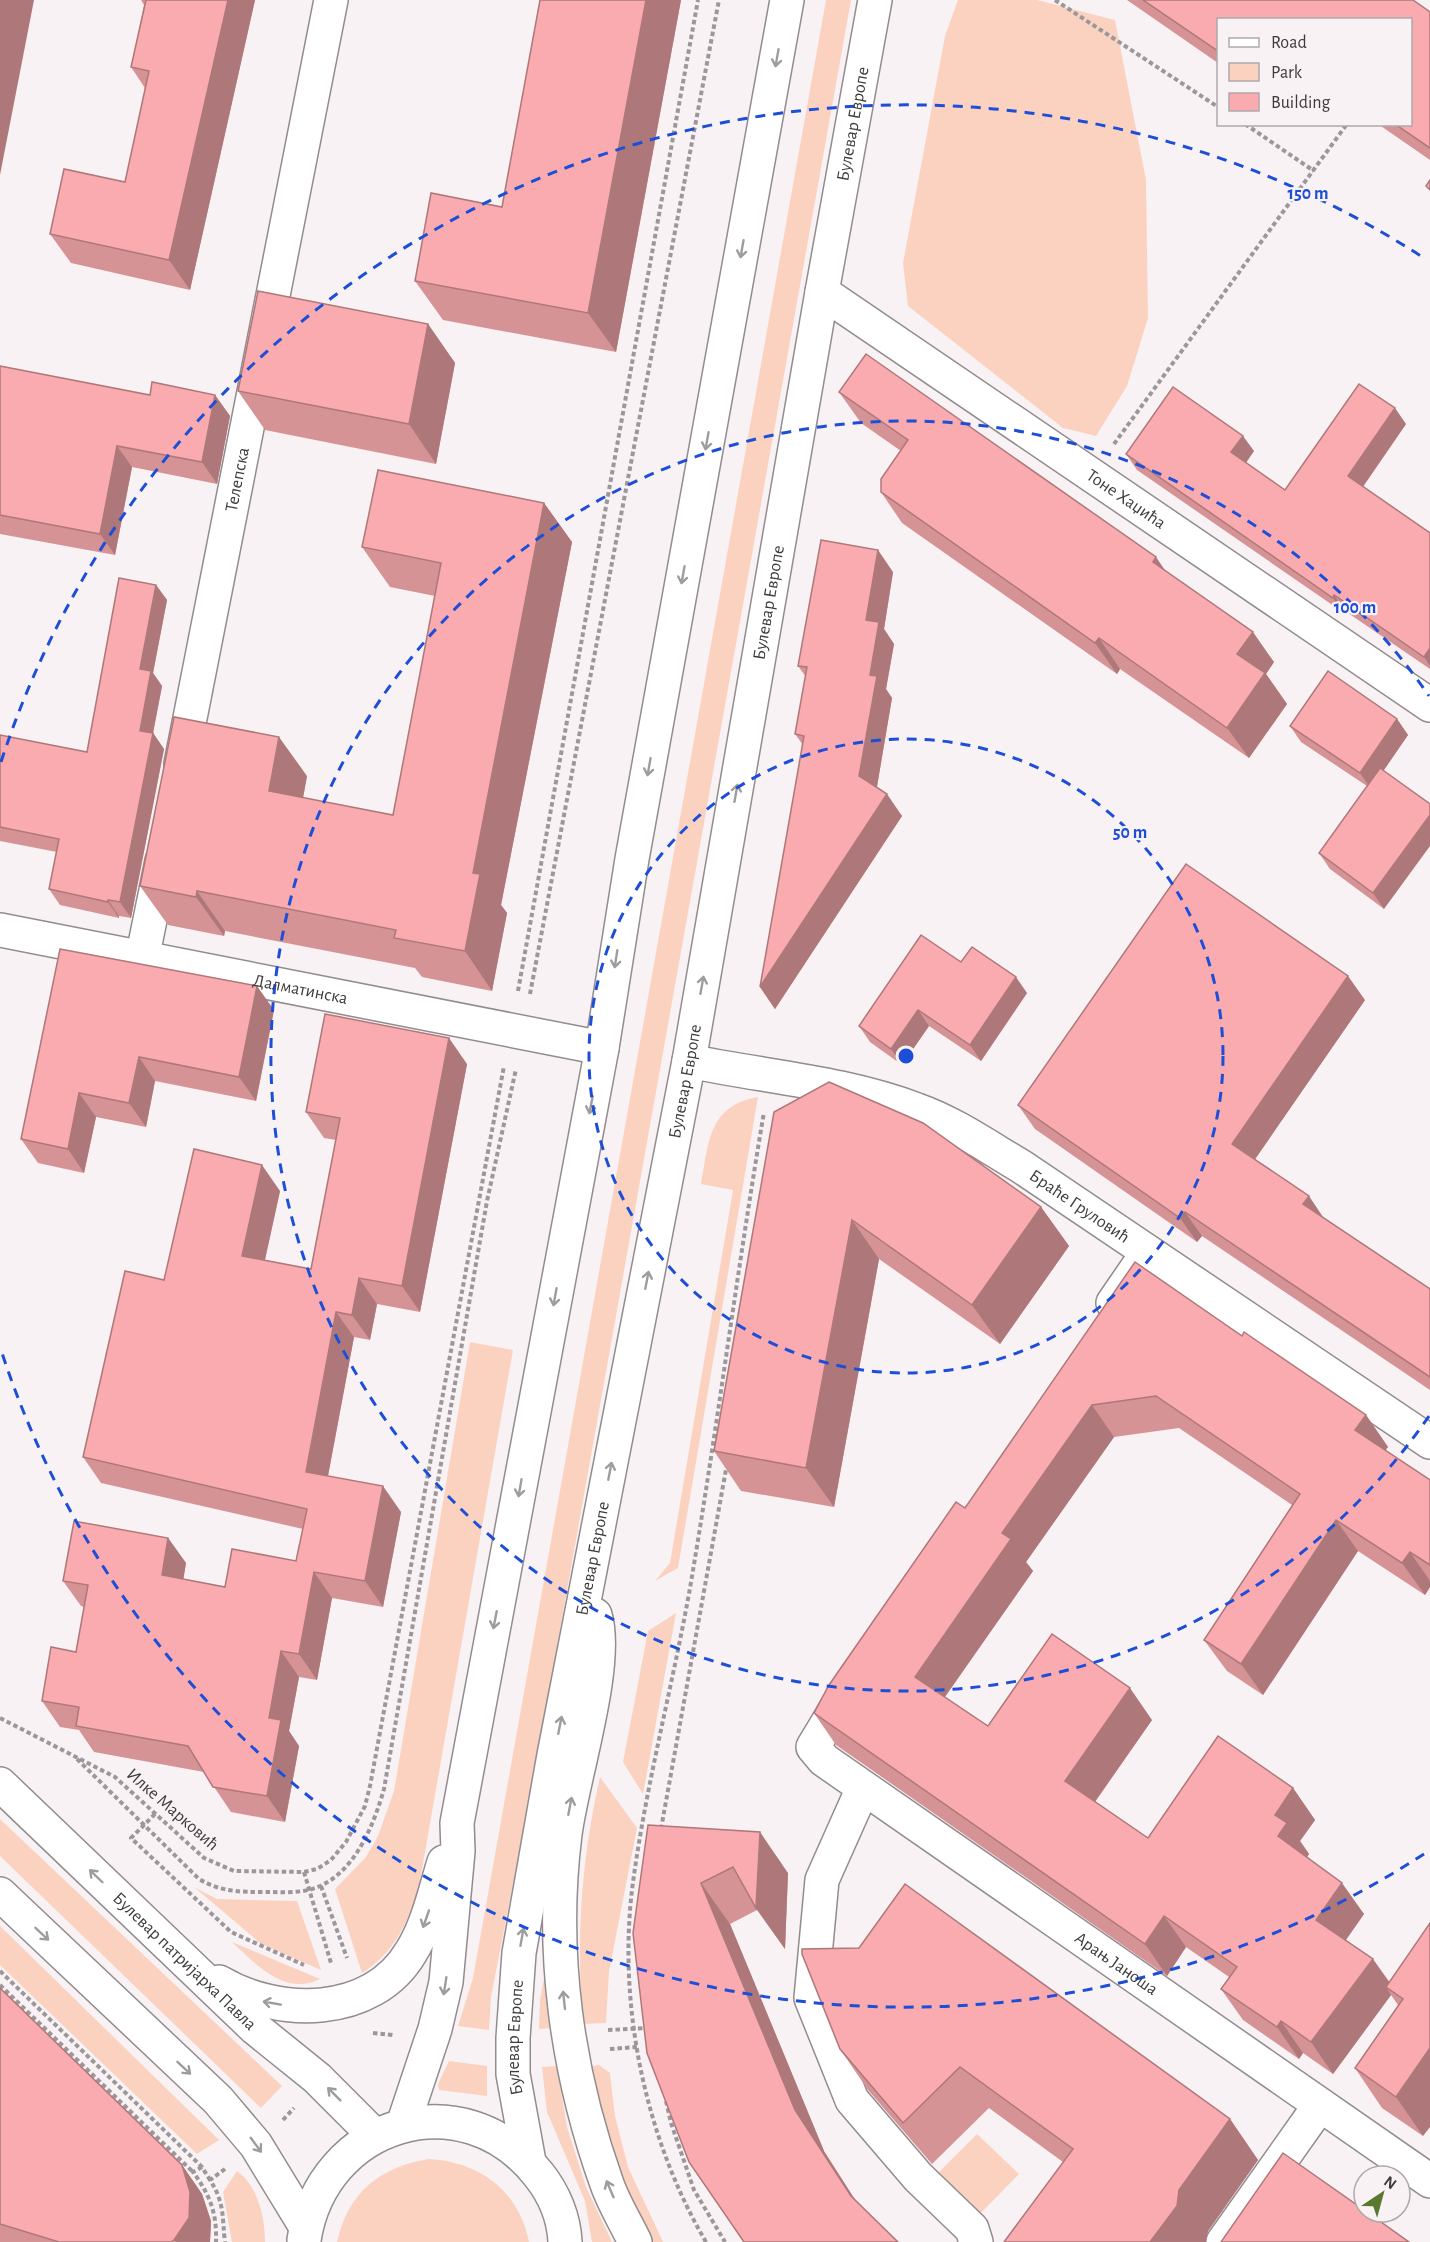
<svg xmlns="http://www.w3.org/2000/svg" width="1430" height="2242" font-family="'Alegreya Sans',sans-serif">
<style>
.green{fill:#fbd2c0}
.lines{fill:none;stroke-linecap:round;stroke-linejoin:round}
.minor-casing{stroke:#928c8f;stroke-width:36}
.major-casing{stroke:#928c8f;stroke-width:36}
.path{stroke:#9c979a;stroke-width:4;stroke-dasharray:4.5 3;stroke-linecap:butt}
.minor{stroke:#fff;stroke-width:33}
.major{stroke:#fff;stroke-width:33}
.wall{fill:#d69396}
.shaded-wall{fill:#ae787a}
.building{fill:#f9abaf;stroke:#ae787a;stroke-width:1.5}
.oneway{stroke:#9e9d9e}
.ring{fill:none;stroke:#1d4ed8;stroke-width:3;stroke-dasharray:10 8}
.labels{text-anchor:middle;stroke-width:4.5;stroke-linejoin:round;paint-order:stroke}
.street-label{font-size:18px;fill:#3e3b3d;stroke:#f9f2f5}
.centre{fill:#1d4ed8;stroke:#f9f2f5;stroke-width:3}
.ring-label{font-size:18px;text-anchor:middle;font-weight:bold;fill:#1d4ed8;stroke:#f9f2f5;stroke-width:4.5;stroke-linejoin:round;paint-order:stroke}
</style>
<rect width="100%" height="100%" fill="#f9f2f5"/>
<g class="green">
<polygon points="826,0 851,0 534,1775 491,1997 489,2030 458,2026 473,1978"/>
<polygon points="958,0 1037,0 1115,20 1146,180 1148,318 1127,386 1096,436 1063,428 908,306 903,263 945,36"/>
<path d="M758,1097L678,1568L655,1581L670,1563L733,1190L701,1184C709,1142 708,1106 758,1097Z"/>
<path d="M470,1342L513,1350L418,1892C405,1927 394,1953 362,1973L335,1889L366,1857L378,1836L394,1791Z"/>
<polygon points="676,1613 643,1794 623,1762 648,1631"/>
<path d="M600,1777L637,1828L609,1972L606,2023L583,2024C576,1940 581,1860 600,1777Z"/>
<polygon points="0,1819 282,2086 261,2108 0,1856"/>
<polygon points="194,1887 217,1899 297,1901 321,1970 260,1943"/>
<polygon points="0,1926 219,2140 197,2154 0,1965"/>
<path d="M232,1942L320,1979C286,1997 254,1963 232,1942Z"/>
<polygon points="547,1962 553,2028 539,2029 540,2000"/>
<polygon points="449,2061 487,2066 487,2096 439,2090 438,2084"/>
<polygon points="599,2065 610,2073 615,2116 628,2167 663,2242 651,2242 617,2171 588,2067"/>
<polygon points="557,2066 567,2127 586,2187 612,2242 592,2242 585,2201 547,2112 542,2067"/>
<polygon points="977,2134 1019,2174 980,2214 938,2173"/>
<path d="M429,2159C480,2162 519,2191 529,2242H337C348,2192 380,2167 429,2159Z"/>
<path d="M237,2171C258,2186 265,2218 265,2242H232L223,2192Z"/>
</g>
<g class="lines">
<g class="minor-casing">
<g id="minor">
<path id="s1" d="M822,292L1430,705"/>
<path id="s2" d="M181,764L331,0"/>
<path id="s3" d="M0,930L602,1048"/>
<polyline points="142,959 162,861"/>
<path id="s4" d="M689,1061C765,1077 844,1082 917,1110C954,1123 988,1147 1022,1167L1430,1442"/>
<polyline points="1113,1303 1148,1252"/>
<path id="s5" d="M848,1689L813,1747L824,1760L1430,2181"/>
<polyline points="863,1788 822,1880 811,1998 852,2100 918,2177 972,2229 976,2242"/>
<polyline points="1223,2242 1320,2105"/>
</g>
</g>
<g class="major-casing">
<g id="major">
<path d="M595,1615C610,1664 572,1779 565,1834C550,1952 567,2073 607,2184C614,2204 626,2223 635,2242"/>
<path id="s6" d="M0,1784L255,2028L317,2078L375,2136"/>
<polyline points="0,1894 218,2100 256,2145 306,2227"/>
<path d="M219,1982C278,2017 372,2018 411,1952C428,1925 435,1891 444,1862"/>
<polyline points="403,2125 435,2029 446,1982 458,1851 457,1823 602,1048 632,859 787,0"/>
<path id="s7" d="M529,2162L513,2074V2038L519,1953L554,1755L689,1061L822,292L875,0"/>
<path d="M304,2240C322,2122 463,2078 539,2175C554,2194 564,2218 565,2242"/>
</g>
</g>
<g class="path">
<polyline points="1055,0 1218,107"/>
<polyline points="1245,124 1314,171"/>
<polyline points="1114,444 1347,124"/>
<polyline points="518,991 698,0"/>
<polyline points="530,994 719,0"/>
<polyline points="0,1718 115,1777 204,1858 234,1871 304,1872 317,1869 331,1860 346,1842 365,1806 370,1786 504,1066"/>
<path d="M77,1759L199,1879C221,1892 240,1892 265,1892C283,1892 303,1894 320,1886C356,1870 374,1824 384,1789L487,1201L516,1069"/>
<polyline points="155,1814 131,1838 231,1932 304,1965"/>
<polyline points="661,1829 727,1464"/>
<polyline points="304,1872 331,1963"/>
<polyline points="321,1886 347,1958"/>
<polyline points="0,1971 202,2167 210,2180"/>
<polyline points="0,1985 193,2172"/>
<polyline points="608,2030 648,2028"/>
<polyline points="373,2033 393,2035"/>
<polyline points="610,2049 637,2047"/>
<polyline points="666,2101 671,2123 694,2190 725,2242"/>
<polyline points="283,2120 294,2108"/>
<path d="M202,2167L193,2172C210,2195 217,2213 216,2242"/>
<path d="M225,2169L210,2180C225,2203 222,2218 225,2242"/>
<path d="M706,2242C646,2140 618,2008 632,1890C645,1788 672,1689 690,1588C717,1430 737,1271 764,1112"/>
</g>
<use href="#minor" class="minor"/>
<use href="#major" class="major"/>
</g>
<g class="wall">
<polygon points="141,0 255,0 190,290 71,263 50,234 125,182 145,88 131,67 144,5"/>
<polygon points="540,0 681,0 616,352 443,320 415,281 502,207"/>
<polygon points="1127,0 1413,0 1430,12 1430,160 1378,124 1410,124 1410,20 1218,20 1218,63"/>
<polygon points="428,324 455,363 436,464 265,430 238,391"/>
<polygon points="0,366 150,395 215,395 230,416 217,484 132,467 115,555 0,534"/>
<polygon points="839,392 1166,571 1274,662 1266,674 1287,704 1249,758 1120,669 1117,674 902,523 881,492 901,451 861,423"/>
<polygon points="1406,424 1363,487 1430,533 1430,669 1345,611 1344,613 1137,470 1126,454 1254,451 1246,463 1285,490"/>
<polygon points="544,503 572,542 501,905 507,913 492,991 422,977 415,968 225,931 224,936 168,925 140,886 307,776 303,798 393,815 435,596 390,587 362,547"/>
<polygon points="893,572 884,629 894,644 886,689 892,698 877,787 902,816 775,1009 760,987 803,745 795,734 806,677 798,666"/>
<polygon points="156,585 167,600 153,673 162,686 153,733 164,749 131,918 119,916 119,918 60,905 49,889 57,852 0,841 0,735 87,752"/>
<polygon points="1397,719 1408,735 1383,771 1384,909 1330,869 1319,853 1367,786 1301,742 1290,726"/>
<polygon points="60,949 274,1010 256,1101 155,1081 146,1127 96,1117 84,1173 38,1163 21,1139"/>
<polygon points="961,962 1027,993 981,1061 929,1026 902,1065 870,1042 859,1026"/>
<polygon points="1365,1000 1255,1159 1323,1217 1430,1289 1430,1390 1202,1236 1197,1242 1035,1129 1018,1105"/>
<polygon points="467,1064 420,1312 377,1304 370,1340 354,1337 328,1476 401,1512 383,1607 332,1598 317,1680 299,1677 289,1731 299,1746 285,1822 231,1812 204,1772 94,1752 79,1730 60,1727 42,1701 76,1652 84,1607 81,1606 63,1581 168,1538 186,1563 183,1579 225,1587 296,1561 303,1529 101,1483 83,1457 164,1280 280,1191 265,1260 311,1269 336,1140 324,1138 306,1112"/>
<polygon points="774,1112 1041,1207 1069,1246 1000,1344 879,1259 834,1507 741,1491 714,1451"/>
<polygon points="1135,1262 1242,1336 1366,1415 1388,1447 1385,1450 1430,1480 1430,1587 1425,1595 1358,1551 1263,1695 1227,1671 1204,1640 1292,1505 1179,1428 1114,1437 1026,1562 1033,1571 945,1697 988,1726 1152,1720 1095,1802 1148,1838 1293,1788 1315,1820 1300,1841 1309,1854 1307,1857 1364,1914 1346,1940 1389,1982 1430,1923 1423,2136 1382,2108 1355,2068 1398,2005 1391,1995 1333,2074 1303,2053 1299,2059 1243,2020 1221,1989 1229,1977 1186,1947 1167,1976 836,1745 814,1713 965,1508"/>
<polygon points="648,1825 788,1873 785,1949 757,1910 730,1924 824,2151 744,2242"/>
<polygon points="802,1954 1230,2119 1258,2160 1208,2231 1206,2242 1004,2242 1063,2162 989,2108 932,2164 868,2090 840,2049"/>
<polygon points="0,1988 182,2165 202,2194 211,2221 210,2242 0,2242"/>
</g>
<g class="shaded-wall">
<polygon points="0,0 34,0 0,175"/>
<polygon points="228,0 255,0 190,290 169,260"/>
<polygon points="646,0 681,0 616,352 588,313"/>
<polygon points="428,324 455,363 436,464 409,424"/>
<polygon points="215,395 230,416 217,484 202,462"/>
<polygon points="1395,408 1406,424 1359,492 1348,476"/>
<polygon points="1243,436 1254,451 1242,468 1231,452"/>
<polygon points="117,446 132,467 115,555 100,534"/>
<polygon points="544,503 572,542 501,905 507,913 492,991 465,951 473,873"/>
<polygon points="878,550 893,572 884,629 894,644 886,689 892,698 875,798 859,776 866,620"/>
<polygon points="1156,557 1177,588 1153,562"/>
<polygon points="156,585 167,600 153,673 162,686 153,733 164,749 131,918 120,902 140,731 140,669"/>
<polygon points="1334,595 1345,611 1344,613 1333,598"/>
<polygon points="1253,632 1274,662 1266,674 1287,704 1249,758 1227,728 1237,654"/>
<polygon points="1099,638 1120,669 1117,674 1095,643"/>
<polygon points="1430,648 1430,666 1424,657"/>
<polygon points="1397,719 1408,735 1371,789 1360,773"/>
<polygon points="279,737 307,776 297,830 269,791"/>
<polygon points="887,794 902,816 775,1009 760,987"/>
<polygon points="1430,815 1430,846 1384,909 1373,893"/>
<polygon points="197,891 225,931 224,936 196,897"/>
<polygon points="108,900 119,916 119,918 108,902"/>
<polygon points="1348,976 1365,1000 1249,1168 1232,1144"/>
<polygon points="1016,977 1027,993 981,1061 970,1045"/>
<polygon points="257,986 274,1010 256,1101 239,1077"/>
<polygon points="918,1010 929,1026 902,1065 891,1049"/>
<polygon points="449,1038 467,1064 420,1312 402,1286"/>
<polygon points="139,1057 155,1081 146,1127 129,1103"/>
<polygon points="79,1093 96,1117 84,1173 68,1149"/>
<polygon points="262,1165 280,1191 260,1282 242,1256"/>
<polygon points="1309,1196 1325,1220 1303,1204"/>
<polygon points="1041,1207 1069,1246 1000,1344 972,1305"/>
<polygon points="1185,1212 1202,1236 1197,1242 1180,1218"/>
<polygon points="852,1220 879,1259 834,1507 806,1468"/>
<polygon points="359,1278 377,1304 370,1340 352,1315"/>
<polygon points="336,1312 354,1337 324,1497 306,1472"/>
<polygon points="1092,1405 1114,1437 1026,1562 1033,1571 937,1708 915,1677 1002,1533"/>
<polygon points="1366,1415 1388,1447 1377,1462 1355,1430"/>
<polygon points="383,1486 401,1512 383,1607 365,1581"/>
<polygon points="1336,1520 1358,1551 1263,1695 1241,1664"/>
<polygon points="168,1538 186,1563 180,1601 162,1575"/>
<polygon points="1410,1552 1430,1581 1430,1587 1425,1595 1402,1563"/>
<polygon points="314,1572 332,1598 317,1680 299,1654"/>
<polygon points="281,1651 299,1677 289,1731 299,1746 285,1822 267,1796 269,1718"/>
<polygon points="1130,1688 1152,1720 1087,1813 1065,1781"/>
<polygon points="1293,1788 1315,1820 1300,1841 1309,1854 1300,1868 1278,1836 1275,1815"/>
<polygon points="760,1832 788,1873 785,1949 756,1908"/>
<polygon points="701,1883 730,1924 824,2151 879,2237 851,2196 795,2110"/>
<polygon points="1342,1883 1364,1914 1338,1951 1316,1920"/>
<polygon points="1164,1916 1186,1947 1167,1976 1145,1944"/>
<polygon points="1373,1959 1395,1990 1386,1987 1391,1995 1333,2074 1311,2042"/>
<polygon points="1281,2021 1303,2053 1299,2059 1277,2027"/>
<polygon points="1430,2048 1430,2127 1423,2136 1396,2097"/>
<polygon points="1230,2119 1258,2160 1208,2231 1206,2242 1150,2242 1179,2190"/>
<polygon points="182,2165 202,2194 211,2221 210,2242 176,2242 174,2240"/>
</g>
<g class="building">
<polygon points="146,0 228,0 169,260 50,234 64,169 125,182 149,71 131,67"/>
<polygon points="540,0 646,0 588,313 415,281 431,193 502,207"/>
<polygon points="1143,0 1413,0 1430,12 1430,148 1395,124 1410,124 1410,20 1218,20 1218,51"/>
<polygon points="1430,180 1430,190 1426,186"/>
<polygon points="258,291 428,324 409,424 238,391"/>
<polygon points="866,354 1156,557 1153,562 1253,632 1237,654 1265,673 1227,728 1099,638 1095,643 881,492 881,479 908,440 839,392"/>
<polygon points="0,366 150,395 152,382 215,395 202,462 117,446 100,534 0,515"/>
<polygon points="1359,384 1395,408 1348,476 1430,533 1430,648 1424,657 1334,595 1333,598 1126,454 1173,387 1243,436 1231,452 1285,490"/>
<polygon points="378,470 544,503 473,873 480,874 465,951 394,938 396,930 197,891 196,897 140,886 174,717 279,737 269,791 393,815 441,563 362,547"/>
<polygon points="821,540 878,550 866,620 879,622 870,675 877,676 859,776 887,794 760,987 804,736 795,734 807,667 798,666"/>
<polygon points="119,578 156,585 140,669 151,671 140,731 153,733 120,902 108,900 108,902 49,889 59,839 0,827 0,735 87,752"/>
<polygon points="1328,671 1397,719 1360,773 1290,726"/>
<polygon points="1380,768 1430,804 1430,815 1373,893 1319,853"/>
<polygon points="1186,864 1348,976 1232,1144 1309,1196 1303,1204 1430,1289 1430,1377 1185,1212 1180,1218 1018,1105"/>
<polygon points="921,935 961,962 972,947 1016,977 970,1045 918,1010 891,1049 859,1026"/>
<polygon points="60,949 257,986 239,1077 139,1057 129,1103 79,1093 68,1149 21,1139"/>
<polygon points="325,1014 449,1038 402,1286 359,1278 352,1315 336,1312 306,1472 383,1486 365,1581 314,1572 299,1654 281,1651 269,1718 281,1720 267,1796 213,1787 188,1746 76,1726 79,1707 42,1701 51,1647 76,1652 88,1585 63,1581 74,1521 168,1538 162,1575 225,1587 232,1549 296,1561 307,1509 83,1457 125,1271 164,1280 194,1149 262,1165 242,1256 311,1269 340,1118 306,1112"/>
<polygon points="829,1082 923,1123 1041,1207 972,1305 852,1220 806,1468 714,1451 774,1112"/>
<polygon points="1135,1262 1242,1336 1244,1332 1366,1415 1355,1430 1430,1480 1430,1565 1410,1552 1402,1563 1336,1520 1241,1664 1204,1640 1300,1494 1156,1396 1092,1405 1002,1533 1011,1539 915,1677 988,1726 1052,1634 1130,1688 1065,1781 1148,1838 1218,1736 1293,1788 1275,1815 1287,1823 1278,1836 1342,1883 1316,1920 1373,1959 1311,2042 1281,2021 1277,2027 1221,1989 1237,1967 1164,1916 1145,1944 814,1713 829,1685 956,1502 965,1508"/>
<polygon points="648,1825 760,1832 756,1908 733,1867 701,1883 795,2110 851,2196 898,2242 744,2242 689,2162 647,2053 633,1933"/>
<polygon points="905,1884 1230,2119 1179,2190 1177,2206 1150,2242 1004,2242 1073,2149 960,2067 903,2123 840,2049 802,1954 802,1949 859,1948"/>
<polygon points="1430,1923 1430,2048 1396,2097 1355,2068 1403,1999 1386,1987"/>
<polygon points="0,1988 182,2165 190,2192 189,2218 174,2240 171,2242 59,2242 0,2224"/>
<polygon points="1283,2153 1364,2210 1364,2212 1367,2212 1409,2242 1221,2242"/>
</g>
<defs><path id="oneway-shaft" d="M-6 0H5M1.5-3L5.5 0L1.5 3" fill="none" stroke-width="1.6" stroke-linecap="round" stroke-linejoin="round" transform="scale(1.5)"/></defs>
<g class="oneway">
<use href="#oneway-shaft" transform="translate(777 58) rotate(100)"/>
<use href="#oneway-shaft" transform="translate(742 249) rotate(100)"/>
<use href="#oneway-shaft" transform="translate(707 441) rotate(100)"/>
<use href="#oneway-shaft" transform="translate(683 575) rotate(100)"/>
<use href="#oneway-shaft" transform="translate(649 767) rotate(100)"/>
<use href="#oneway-shaft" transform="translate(736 793) rotate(-80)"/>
<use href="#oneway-shaft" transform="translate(616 959) rotate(99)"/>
<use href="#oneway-shaft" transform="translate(702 985) rotate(-80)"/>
<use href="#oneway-shaft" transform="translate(591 1105) rotate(101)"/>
<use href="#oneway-shaft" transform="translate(647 1280) rotate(-79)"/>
<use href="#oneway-shaft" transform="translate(555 1297) rotate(100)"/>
<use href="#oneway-shaft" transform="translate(610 1471) rotate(-79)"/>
<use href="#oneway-shaft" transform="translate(520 1488) rotate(100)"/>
<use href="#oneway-shaft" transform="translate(495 1620) rotate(101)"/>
<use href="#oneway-shaft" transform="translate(560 1725) rotate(-79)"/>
<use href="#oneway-shaft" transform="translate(570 1806) rotate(-79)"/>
<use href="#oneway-shaft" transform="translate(96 1876) rotate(-136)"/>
<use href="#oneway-shaft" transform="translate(426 1919) rotate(109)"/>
<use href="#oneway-shaft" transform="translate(42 1934) rotate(43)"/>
<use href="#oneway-shaft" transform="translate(522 1937) rotate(-80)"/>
<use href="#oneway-shaft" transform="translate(445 1986) rotate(99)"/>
<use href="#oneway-shaft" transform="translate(564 2000) rotate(-96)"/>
<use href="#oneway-shaft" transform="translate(272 2003) rotate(-170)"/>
<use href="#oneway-shaft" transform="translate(184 2068) rotate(43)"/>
<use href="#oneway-shaft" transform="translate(334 2094) rotate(-135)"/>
<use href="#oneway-shaft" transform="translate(256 2145) rotate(54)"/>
<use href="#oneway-shaft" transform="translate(610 2189) rotate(-113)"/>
</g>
<g class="ring">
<circle cx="906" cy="1056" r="317"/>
<path d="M1429 1416A635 635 0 1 1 1429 696"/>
<path d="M1424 1854A952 952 0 0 1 1 1350M1 762A952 952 0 0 1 1424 258"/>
</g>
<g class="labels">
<g class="street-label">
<text dy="6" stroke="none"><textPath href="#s7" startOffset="2070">Булевар Европе</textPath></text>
<text dy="6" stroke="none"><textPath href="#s2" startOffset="290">Телепска</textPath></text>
<text dy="6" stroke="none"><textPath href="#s1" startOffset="368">Тоне Хаџића</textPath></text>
<text dy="6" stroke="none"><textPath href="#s7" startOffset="1584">Булевар Европе</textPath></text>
<text dy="6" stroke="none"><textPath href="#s3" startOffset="306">Далматинска</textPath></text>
<text dy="6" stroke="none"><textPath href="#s7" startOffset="1098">Булевар Европе</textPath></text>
<text dy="6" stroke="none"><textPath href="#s4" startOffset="423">Браће Груловић</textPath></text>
<text dy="6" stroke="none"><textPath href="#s7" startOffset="612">Булевар Европе</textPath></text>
<text transform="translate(173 1809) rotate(41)" y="6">Илке Марковић</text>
<text dy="6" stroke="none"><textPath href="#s6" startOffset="256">Булевар патријарха Павла</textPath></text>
<text dy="6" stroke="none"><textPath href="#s5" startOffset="441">Арањ Јаноша</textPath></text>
<text dy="6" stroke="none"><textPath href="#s7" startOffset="126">Булевар Европе</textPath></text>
</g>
</g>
<circle cx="906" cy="1056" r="9" class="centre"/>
<g class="ring-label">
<text x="1308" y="199">150 m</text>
<text x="1355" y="613">100 m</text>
<text x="1130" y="838">50 m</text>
</g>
<rect x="1217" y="18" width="195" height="108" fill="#f9f2f5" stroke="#aea9ab" stroke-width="1.5"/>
<rect x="1229" y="38" width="30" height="9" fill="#ffffff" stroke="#aea9ab" stroke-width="1.5"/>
<text x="1271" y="48" font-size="18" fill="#3e3b3d">Road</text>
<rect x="1229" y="63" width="30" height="18" fill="#fbd2c0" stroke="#aea9ab" stroke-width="1.5"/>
<text x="1271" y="78" font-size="18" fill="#3e3b3d">Park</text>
<rect x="1229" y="93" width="30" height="18" fill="#f9abaf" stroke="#aea9ab" stroke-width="1.5"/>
<text x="1271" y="108" font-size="18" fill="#3e3b3d">Building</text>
<g transform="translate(1382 2194) rotate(36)"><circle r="28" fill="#f9f2f5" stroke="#aea9ab" stroke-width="1.5"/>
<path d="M0-4.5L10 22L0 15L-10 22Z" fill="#5a782e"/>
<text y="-9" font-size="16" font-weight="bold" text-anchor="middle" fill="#3e3b3d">N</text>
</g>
</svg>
